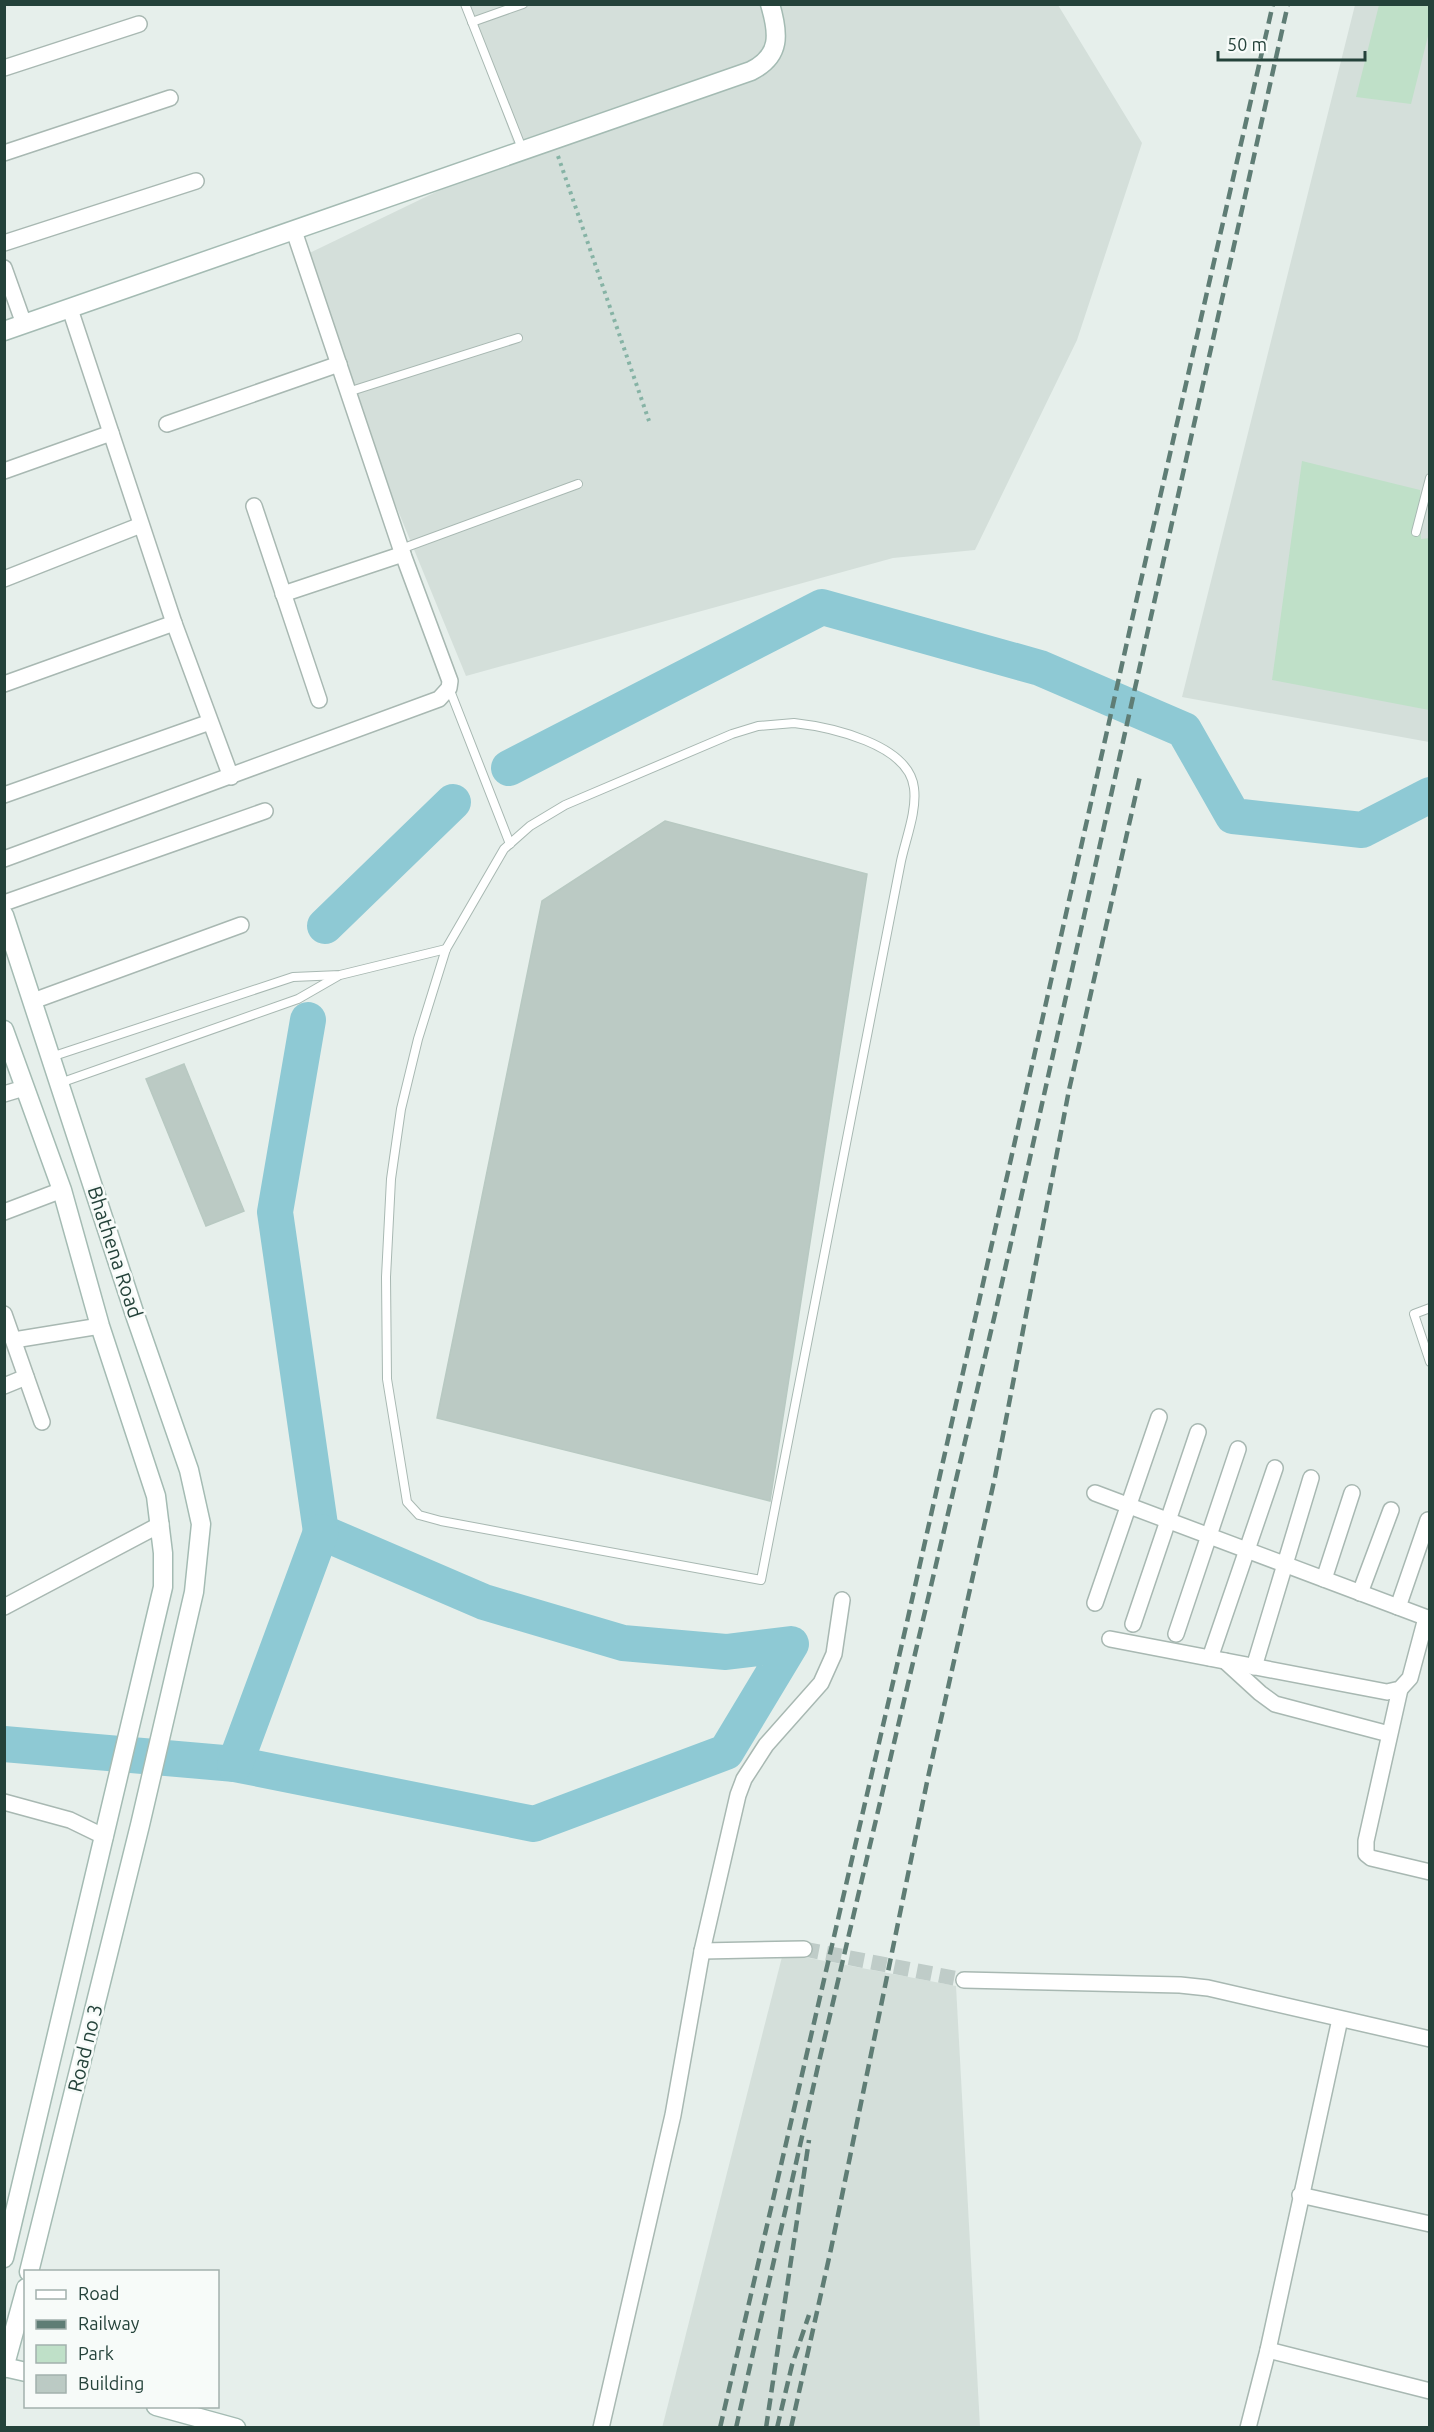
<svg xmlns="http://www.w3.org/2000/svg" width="1434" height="2432" font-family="Ubuntu,sans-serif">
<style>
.built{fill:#d4dfda}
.green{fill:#bfe0c8}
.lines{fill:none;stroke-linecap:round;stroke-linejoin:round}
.river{stroke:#8ec9d4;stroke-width:36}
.building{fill:#bbcac4;stroke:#b8c9c2;stroke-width:1.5}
.street-tunnel{stroke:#bfccc8;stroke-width:15;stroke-dasharray:15 8;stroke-linecap:butt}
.lane-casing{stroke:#a8b8b2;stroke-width:10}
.street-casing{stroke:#a8b8b2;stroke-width:18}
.secondary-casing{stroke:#a4bbb3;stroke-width:21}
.path{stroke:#86b3a5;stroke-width:4;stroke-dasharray:3 4.5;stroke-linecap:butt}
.lane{stroke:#fff;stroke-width:8}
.street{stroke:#fff;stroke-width:15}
.secondary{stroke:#fff;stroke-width:18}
.rail{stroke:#5f7d75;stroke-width:4.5;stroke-dasharray:12 6;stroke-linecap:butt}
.labels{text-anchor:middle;stroke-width:5;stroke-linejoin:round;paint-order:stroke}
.street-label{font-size:20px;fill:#24423a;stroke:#f7fbf9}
</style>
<rect width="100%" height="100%" fill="#e6efeb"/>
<g class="built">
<polygon points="464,5 1058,5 1142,143 1077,340 975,550 893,558 466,676 295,260 517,153"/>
<polygon points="1355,5 1429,5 1429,742 1182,697"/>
<polygon points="783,1953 956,1986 980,2427 662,2428"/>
</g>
<g class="green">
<polygon points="1379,5 1429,5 1429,32 1411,104 1356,97"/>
<polygon points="1302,461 1420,490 1421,539 1430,538 1429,710 1272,680"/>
</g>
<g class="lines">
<g class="river">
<polyline points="509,768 822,607 1040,668 1184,730 1233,816 1362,830 1430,795"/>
<polyline points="325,926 453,802"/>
<polyline points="4,1744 235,1764 534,1824 726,1752 791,1644 726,1652 623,1643 484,1602 321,1532 275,1212 308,1020"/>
<polyline points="235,1764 321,1532"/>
</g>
</g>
<g class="building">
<polygon points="665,821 867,874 770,1501 437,1418 542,901"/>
<polygon points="184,1064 244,1211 206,1226 146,1079"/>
</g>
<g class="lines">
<polyline class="street-tunnel" points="804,1949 964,1980"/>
<g class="lane-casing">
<g id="lane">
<polyline points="465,4 523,151"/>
<polyline points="472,22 523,4"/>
<polyline points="348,392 518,338"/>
<polyline points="1416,532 1430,478"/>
<polyline points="401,549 578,484"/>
<polyline points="449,688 510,844"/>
<path d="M794,723C830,727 909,744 914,788C917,811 906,838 901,861L761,1580L441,1521L419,1515L407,1502L387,1379L386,1277L391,1179L401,1109L418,1039L446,949L504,849L530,826L565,805L732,734L758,726Z"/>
<polyline points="51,1057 293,977 340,975 446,949"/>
<polyline points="60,1083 298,999 338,976"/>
<polyline points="1430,1308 1414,1314 1430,1362"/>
</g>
</g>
<g class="street-casing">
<g id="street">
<polyline points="4,68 139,24"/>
<polyline points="4,153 170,98"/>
<polyline points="4,243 196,181"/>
<polyline points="4,268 24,324"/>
<polyline points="70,309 174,623 231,777"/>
<polyline points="167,424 339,364"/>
<polyline points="4,471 111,433"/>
<polyline points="254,506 319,700"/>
<polyline points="4,579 141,525"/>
<polyline points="283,594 403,554"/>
<polyline points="4,684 174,623"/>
<polyline points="4,795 210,722"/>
<polyline points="4,859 439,699 449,688 450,681 401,549 294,231"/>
<polyline points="4,903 265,811"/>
<polyline points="33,1001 241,925"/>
<polyline points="4,1094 24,1088"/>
<polyline points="4,1212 62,1190"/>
<polyline points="4,1314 42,1422"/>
<polyline points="14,1340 100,1326"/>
<polyline points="4,1386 26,1377"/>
<polyline points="1095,1493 1430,1619"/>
<polyline points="1324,1579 1352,1493"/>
<polyline points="1360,1593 1391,1510"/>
<polyline points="1095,1603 1159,1417"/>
<polyline points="4,1607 161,1524"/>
<polyline points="1398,1607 1428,1520"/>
<polyline points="1133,1624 1198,1432"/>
<polyline points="1176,1634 1238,1449"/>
<polyline points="1110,1639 1387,1692 1400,1689 1410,1678 1426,1618"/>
<polyline points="1210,1658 1275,1468"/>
<polyline points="1225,1661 1260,1693 1275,1704 1389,1734"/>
<polyline points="1254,1667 1311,1478"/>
<polyline points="1400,1689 1366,1841 1366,1854 1371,1858 1430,1872"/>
<polyline points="4,1802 70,1820 105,1837"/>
<polyline points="702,1951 804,1949"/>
<polyline points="964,1980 1180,1985 1208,1988 1430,2039"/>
<polyline points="1300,2195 1430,2224"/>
<polyline points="1268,2350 1430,2391"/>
<polyline points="601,2428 673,2115 702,1951 738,1795 744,1779 766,1745 821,1683 834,1654 842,1600"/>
<polyline points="1248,2428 1268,2350 1340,2019"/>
</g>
</g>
<g class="secondary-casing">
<g id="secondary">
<path d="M4,331L751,71C781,56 779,34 770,4"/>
<polyline points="4,915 135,1315 189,1470 201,1524 194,1592 140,1825 29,2272"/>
<polyline points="4,1030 62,1190 100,1326 156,1496 163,1553 163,1587 4,2258"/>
<polyline points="4,2367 26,2372"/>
<polyline points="4,2368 26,2288"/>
<polyline points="156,2406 236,2428"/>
</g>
</g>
<polyline class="path" points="558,156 649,421"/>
<use href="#lane" class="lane"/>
<use href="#street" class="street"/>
<use href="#secondary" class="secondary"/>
<g class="rail">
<polyline points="720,2428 907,1622 1134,611 1273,4"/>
<polyline points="736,2428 818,2066 995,1314 1288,4"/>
<polyline points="766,2428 809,2140"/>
<polyline points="777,2428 792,2365 809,2315"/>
<polyline points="791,2428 831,2249 927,1782 995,1477 1069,1090 1140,776"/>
</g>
</g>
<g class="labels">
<g class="street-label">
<text transform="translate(115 1252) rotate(72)" y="7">Bhathena Road</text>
<text transform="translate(85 2048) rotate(-76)" y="7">Road no 3</text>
</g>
</g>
<rect width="1434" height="2432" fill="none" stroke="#24423a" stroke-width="12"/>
<rect x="24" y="2270" width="195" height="138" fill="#f7fbf9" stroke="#a3b1ad" stroke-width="1.5"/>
<rect x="36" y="2290" width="30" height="9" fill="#ffffff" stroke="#a3b1ad" stroke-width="1.5"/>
<text x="78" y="2300" font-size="18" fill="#24423a">Road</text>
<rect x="36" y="2320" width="30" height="9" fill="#5f7d75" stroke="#a3b1ad" stroke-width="1.5"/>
<text x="78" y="2330" font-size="18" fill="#24423a">Railway</text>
<rect x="36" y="2345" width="30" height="18" fill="#bfe0c8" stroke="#a3b1ad" stroke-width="1.5"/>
<text x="78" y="2360" font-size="18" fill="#24423a">Park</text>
<rect x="36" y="2375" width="30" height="18" fill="#bbcac4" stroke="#a3b1ad" stroke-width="1.5"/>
<text x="78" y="2390" font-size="18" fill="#24423a">Building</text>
<path d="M1218 51v9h147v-9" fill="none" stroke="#24423a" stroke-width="3"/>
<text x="1227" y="51" font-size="18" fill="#24423a" stroke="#f7fbf9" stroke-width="4.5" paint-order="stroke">50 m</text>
</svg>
